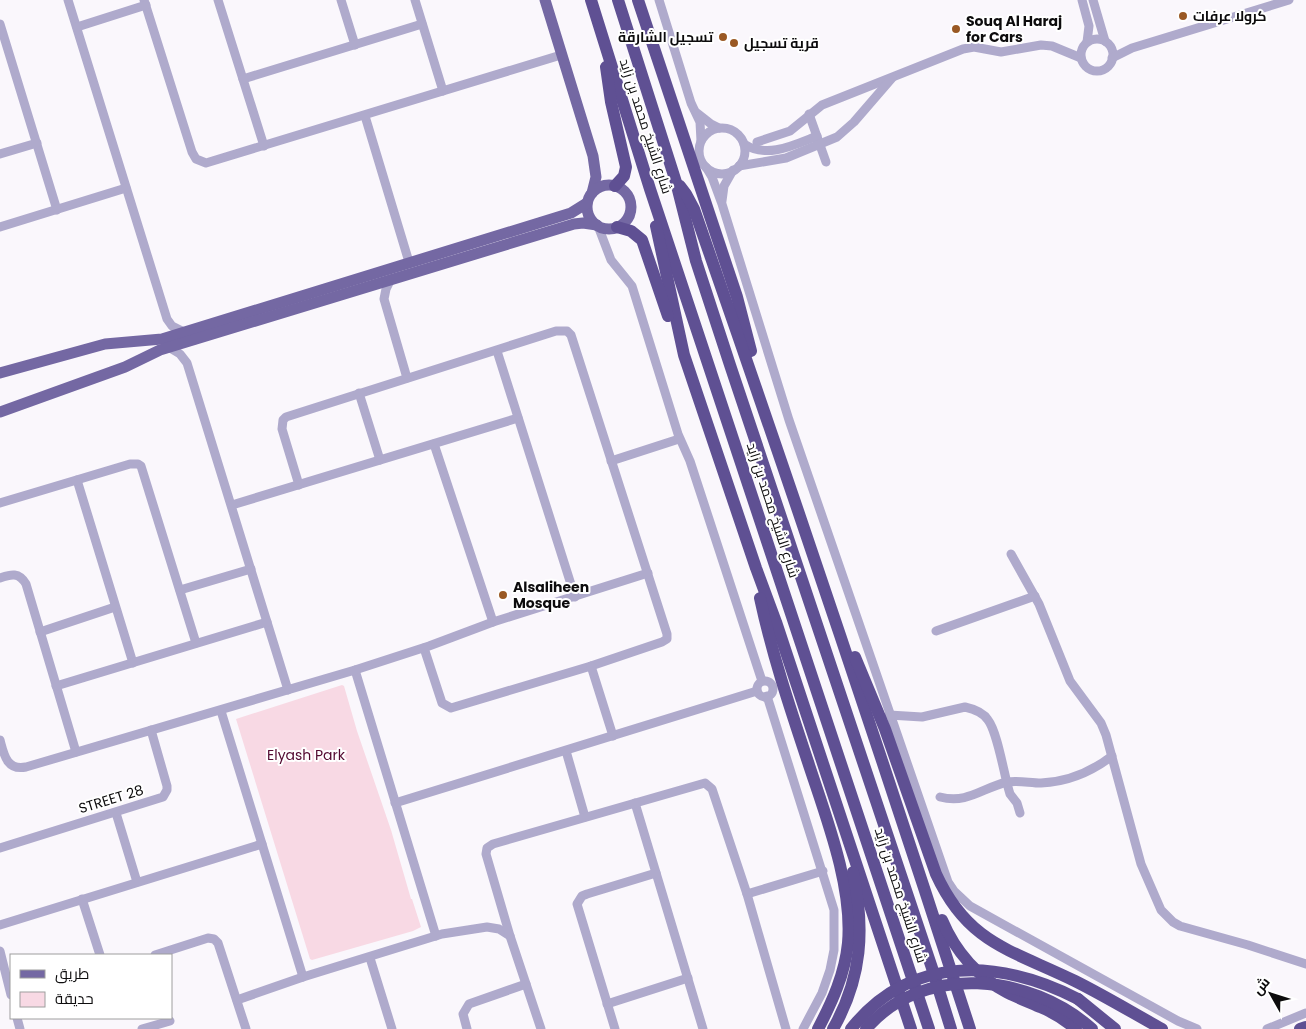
<svg xmlns="http://www.w3.org/2000/svg" width="1306" height="1029" font-family="Poppins,Cairo,sans-serif">
<style>
.green{fill:#f8d9e4}
.lines{fill:none;stroke-linecap:round;stroke-linejoin:round}
.minor{stroke:#afaacc;stroke-width:9}
.major{stroke:#7468a3;stroke-width:11}
.highway{stroke:#5f5093;stroke-width:12}
.highway-bridge{stroke:#5f5093;stroke-width:12}
.poi-dot{fill:#9a5924;stroke:#fff;stroke-width:2}
.labels{text-anchor:middle;stroke-width:4;stroke-linejoin:round;paint-order:stroke}
.poi-label{font-size:14px;font-weight:bold;fill:#0d0c0d;stroke:#fff;text-anchor:start}
.street-label{font-size:14px;fill:#0d0c0d;stroke:#fff}
.park-label{font-size:14px;fill:#530a31;stroke:#fff}
</style>
<rect width="100%" height="100%" fill="#faf7fc"/>
<polygon class="green" points="342,685 344,686 357,731 391,830 411,899 412,899 421,927 413,931 312,960 310,959 236,719"/>
<g class="lines">
<g class="minor">
<polyline points="68,0 167,319 172,326 184,332"/>
<polyline points="144,0 192,152 196,159 206,163 561,55"/>
<polyline points="218,0 264,146"/>
<polyline points="341,0 355,45"/>
<polyline points="415,0 443,91"/>
<polyline points="659,0 691,103 700,122 701,141"/>
<polyline points="1082,0 1089,26 1087,42"/>
<polyline points="1093,0 1105,41"/>
<polyline points="0,24 57,210"/>
<polyline points="77,27 146,5"/>
<circle cx="1097" cy="55" r="16"/>
<polyline points="1112,58 1132,48 1289,0"/>
<polyline points="243,79 422,24"/>
<polyline points="697,113 711,124 719,128"/>
<polyline points="809,114 826,162"/>
<polyline points="365,116 409,262"/>
<circle cx="722" cy="151" r="23"/>
<polyline points="757,142 790,131 822,105 963,49 974,47 1001,52 1041,45 1052,46 1081,58"/>
<path d="M744,144C767,159 794,145 817,136"/>
<polyline points="0,154 37,143"/>
<polyline points="739,166 786,158 837,137 854,122 892,78"/>
<polyline points="706,167 712,177 722,204 789,420 948,882 954,891 970,906 1178,1021 1197,1029"/>
<polyline points="722,201 724,186 733,170"/>
<polyline points="598,226 611,260 632,286 678,434 690,461 762,681"/>
<polyline points="0,227 126,188"/>
<polyline points="391,279 386,289 384,299 407,378"/>
<polyline points="170,348 180,354 187,363 288,690"/>
<polyline points="497,351 575,597"/>
<polyline points="359,393 380,460"/>
<polyline points="434,444 493,622"/>
<polyline points="611,461 679,439"/>
<polyline points="77,480 133,663"/>
<polyline points="299,485 282,429 283,420 286,417 556,331 567,331 571,335 667,634 667,639 662,642 591,666 451,708 442,703 424,648"/>
<polyline points="0,503 130,464 138,464 141,466 196,643"/>
<polyline points="232,505 518,418"/>
<polyline points="1011,554 1039,604 1070,681 1101,723 1106,735 1141,864 1161,910 1173,922 1180,926 1248,945 1306,964"/>
<path d="M0,578C11,574 19,572 26,584L76,752"/>
<polyline points="180,590 251,569"/>
<polyline points="936,631 1035,596"/>
<polyline points="40,632 115,607"/>
<polyline points="591,666 613,736"/>
<polyline points="355,670 436,936"/>
<circle cx="765" cy="689" r="8"/>
<polyline points="56,686 267,622"/>
<polyline points="767,696 834,910 834,950 830,970 822,993 803,1029"/>
<polyline points="221,711 303,977"/>
<path d="M889,715L922,717L965,707C974,709 983,712 988,720C998,733 1004,776 1010,794L1017,803L1020,813"/>
<path d="M0,740C4,755 7,771 26,767L355,670L429,646L493,622L648,573"/>
<polyline points="566,751 585,817"/>
<path d="M940,797C968,804 982,788 1007,782C1018,780 1030,783 1041,783C1068,782 1091,772 1112,756"/>
<polyline points="395,803 757,691"/>
<polyline points="635,803 703,1029"/>
<polyline points="116,813 137,882"/>
<polyline points="0,848 163,797 167,790 167,786 151,730"/>
<polyline points="747,894 823,871"/>
<polyline points="82,899 100,955"/>
<polyline points="0,925 262,844"/>
<polyline points="0,951 11,995"/>
<polyline points="155,955 208,938 214,939 218,943 246,1029"/>
<polyline points="370,958 392,1029"/>
<polyline points="237,1000 303,977 442,934 487,927 499,929 510,936"/>
<polyline points="607,1004 688,978"/>
<polyline points="17,1018 20,1029"/>
<polyline points="142,1029 170,1021"/>
<polyline points="467,1029 463,1014 469,1004 526,984"/>
<polyline points="541,1029 510,936 486,854 487,848 493,844 705,783 712,789 747,894 786,1029"/>
<polyline points="615,1029 577,904 582,896 587,894 656,873"/>
<polyline points="1267,1029 1306,1013"/>
</g>
<g class="major">
<polyline points="545,0 593,156 596,177 592,193"/>
<circle cx="609" cy="207" r="22"/>
<polyline points="0,373 105,344 162,339 571,213 587,203"/>
<polyline points="0,412 125,367 160,350 574,224 583,223 597,225"/>
</g>
<g class="highway">
<polyline points="591,0 650,189 929,1029"/>
<polyline points="618,0 676,182 696,261 730,365 932,968 951,1029"/>
<polyline points="638,0 737,297 751,351"/>
<polyline points="606,67 611,102 626,167 624,176 615,186"/>
<path d="M680,186L686,194L694,209C789,481 881,754 970,1029"/>
<polyline points="656,226 684,355 756,568 776,622 911,1029"/>
<polyline points="617,227 631,231 642,240 668,316"/>
<path d="M760,598C772,654 790,708 808,762C826,817 853,886 848,943C845,974 832,1002 818,1029"/>
<path d="M855,657L885,729L936,874C968,944 1012,950 1075,981C1105,996 1133,1013 1162,1029"/>
<path d="M942,920C955,951 978,977 1008,993C1018,998 1029,1002 1040,1007C1053,1012 1065,1020 1076,1029"/>
<polyline points="1078,999 1115,1029"/>
<path d="M833,1029C862,978 865,929 853,872"/>
<polyline points="1300,1029 1306,1027"/>
</g>
<g class="highway-bridge">
<path d="M851,1029C910,954 1000,959 1078,999"/>
<path d="M866,1029C923,962 1031,974 1092,1029"/>
</g>
</g>
<g class="poi-dot">
<circle cx="1183" cy="16" r="5"/>
<circle cx="956" cy="29" r="5"/>
<circle cx="723" cy="37" r="5"/>
<circle cx="734" cy="43" r="5"/>
<circle cx="503" cy="595" r="5"/>
</g>
<g class="labels">
<g class="poi-label">
<text x="1193" y="21">كرولا عرفات</text>
<text x="966" y="26">Souq Al Haraj<tspan x="966" dy="16">for Cars</tspan></text>
<text x="713" y="42" text-anchor="end">تسجيل الشارقة</text>
<text x="744" y="48">قرية تسجيل</text>
<text x="513" y="592">Alsaliheen<tspan x="513" dy="16">Mosque</tspan></text>
</g>
<g class="street-label">
<text transform="translate(646 126) rotate(72)" y="5">شارع الشيخ محمد بن زايد</text>
<text transform="translate(773 510) rotate(72)" y="5">شارع الشيخ محمد بن زايد</text>
<text transform="translate(111 799) rotate(-17)" y="5">STREET 28</text>
<text transform="translate(901 895) rotate(72)" y="5">شارع الشيخ محمد بن زايد</text>
</g>
<g class="park-label">
<text x="306" y="760">Elyash Park</text>
</g>
</g>
<rect x="10" y="954" width="162" height="65" fill="#ffffff" stroke="#9e9e9e"/>
<rect x="20" y="970" width="25" height="8" fill="#7468a3" stroke="#9e9e9e"/>
<text x="55" y="979" font-size="15" fill="#0d0c0d">طريق</text>
<rect x="20" y="992" width="25" height="15" fill="#f8d9e4" stroke="#9e9e9e"/>
<text x="55" y="1004" font-size="15" fill="#0d0c0d">حديقة</text>
<g transform="translate(1271 994) rotate(309)" stroke="#ffffff" stroke-width="4" paint-order="stroke">
<path d="M0-4L9 19L0 12L-9 19Z" fill="#0d0c0d"/>
<text y="-8" font-size="14" font-weight="bold" text-anchor="middle" fill="#0d0c0d">ش</text>
</g>
</svg>
